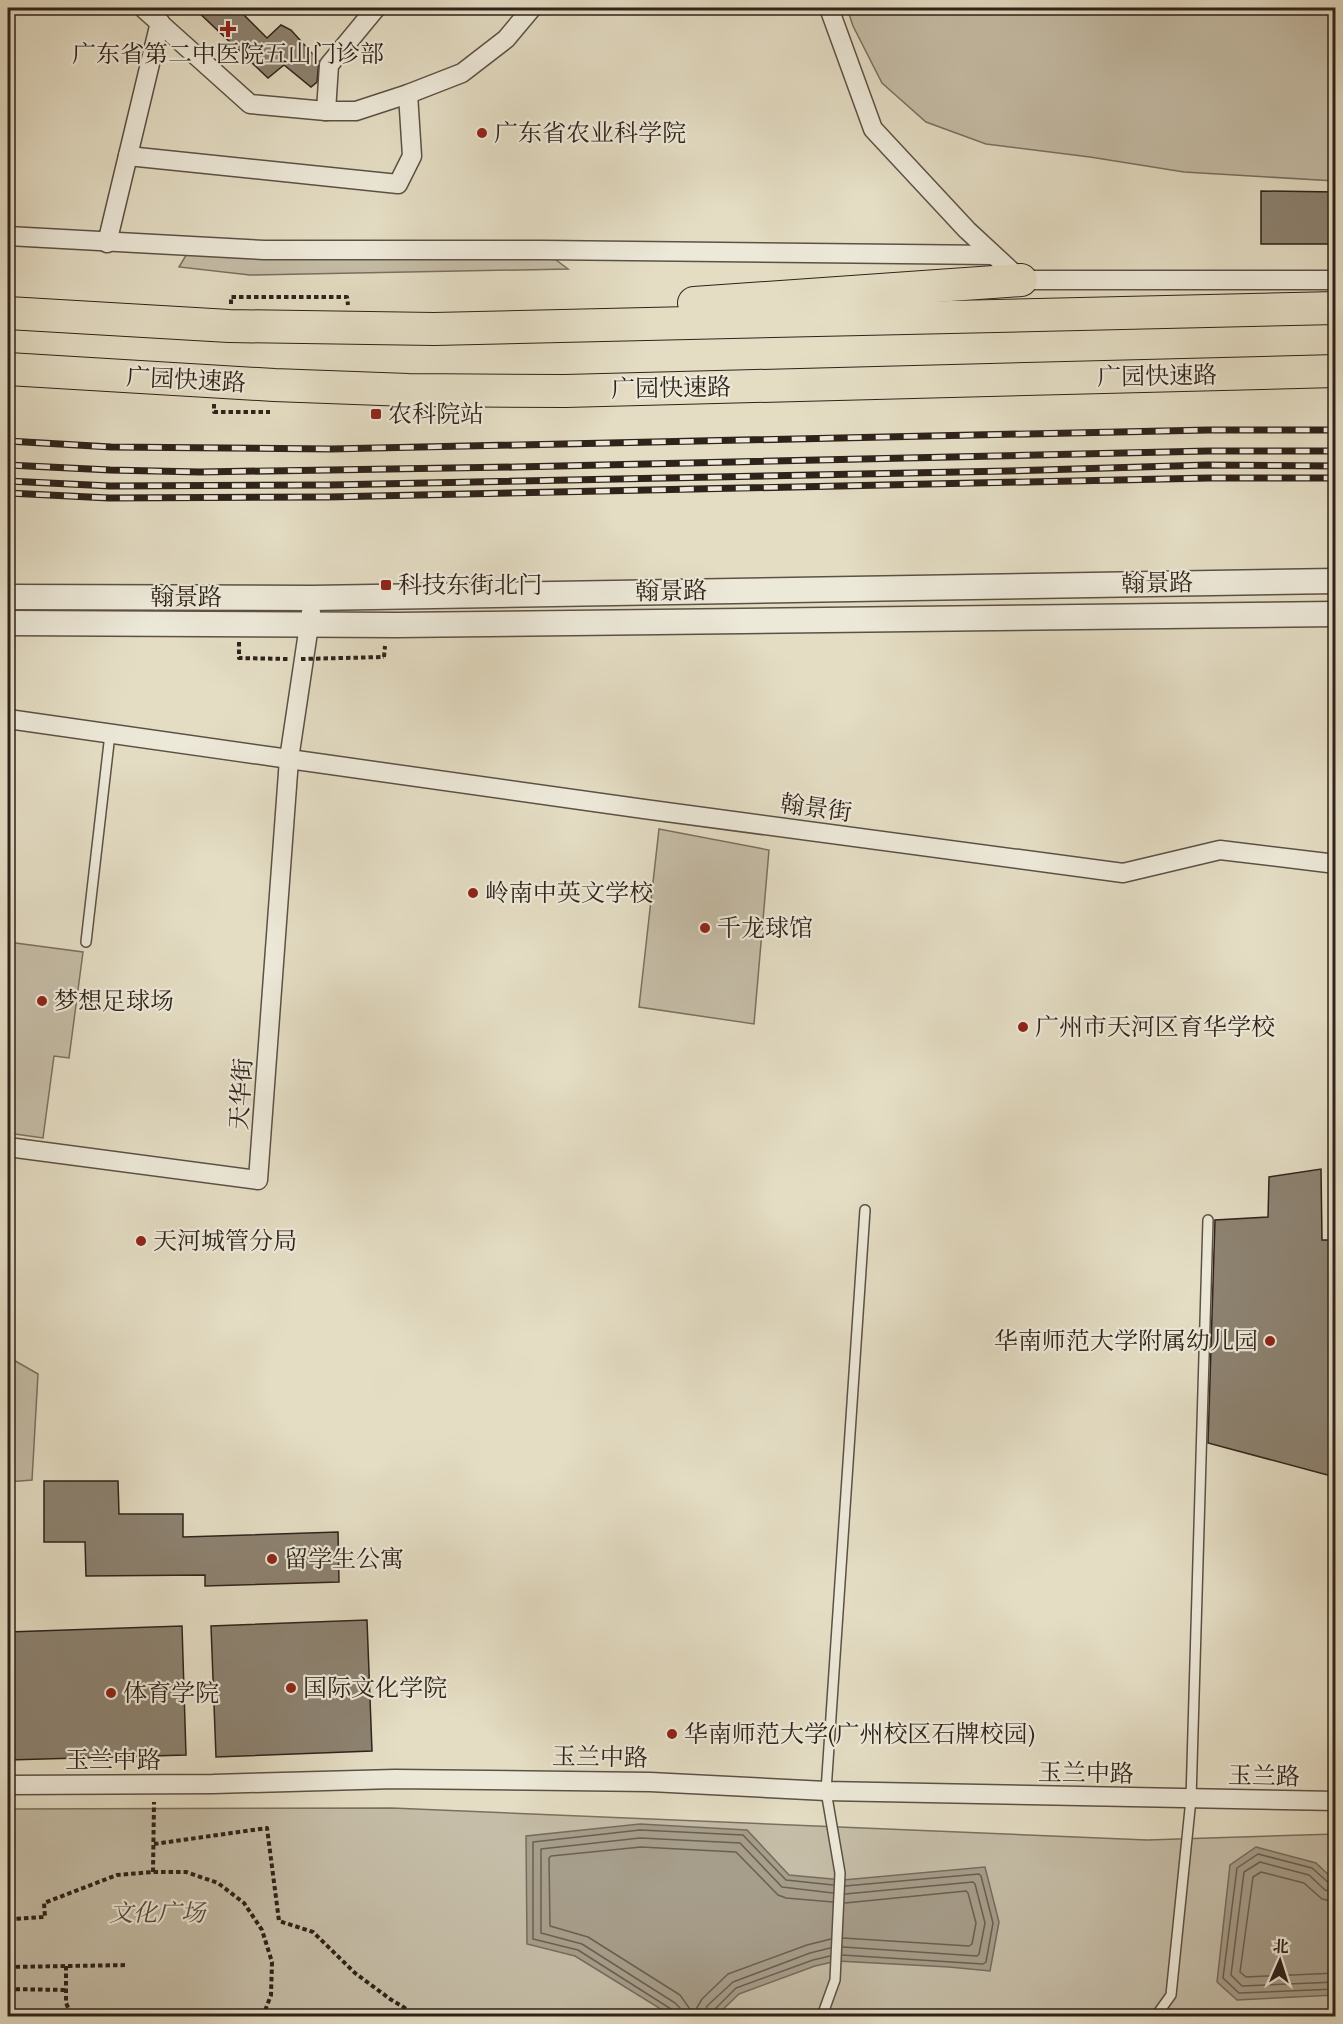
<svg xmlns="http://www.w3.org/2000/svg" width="1343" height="2024" font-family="'EB Garamond','Noto Serif SC',serif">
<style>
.green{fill:#c5bda7;stroke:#7a7060;stroke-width:1.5}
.water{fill:#a69d8a;stroke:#766c5d;stroke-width:1.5}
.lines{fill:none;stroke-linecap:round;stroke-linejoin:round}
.shore{stroke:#6a6052;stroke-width:1.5}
.building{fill:#8d8372;stroke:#2f221a;stroke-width:1.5}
.service-casing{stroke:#5c5144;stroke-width:12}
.minor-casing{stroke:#5c5144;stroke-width:21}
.tertiary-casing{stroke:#5c5144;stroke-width:27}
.trunk-casing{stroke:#2f221a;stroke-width:34}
.path{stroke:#2f221a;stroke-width:4;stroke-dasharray:4.5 3;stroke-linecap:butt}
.service{stroke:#ede9d9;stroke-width:9}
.minor{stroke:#ede9d9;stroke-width:18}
.tertiary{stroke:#ede9d9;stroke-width:24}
.trunk{stroke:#e4ddc4;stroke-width:32}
.rail-casing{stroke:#2f221a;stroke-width:7}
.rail{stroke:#ede9d9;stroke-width:4.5;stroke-dasharray:14;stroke-linecap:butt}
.path-bridge{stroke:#2f221a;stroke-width:4;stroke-dasharray:4.5 3;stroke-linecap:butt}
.poi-dot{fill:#8f2418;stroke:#ede9d9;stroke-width:2}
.labels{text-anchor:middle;stroke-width:4.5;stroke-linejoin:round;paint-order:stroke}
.poi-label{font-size:24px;fill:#2f221a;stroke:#ede9d9;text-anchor:start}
.street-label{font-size:24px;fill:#2f221a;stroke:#ede9d9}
.park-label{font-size:24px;font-style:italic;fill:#54493d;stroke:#ede9d9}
</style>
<rect width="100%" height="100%" fill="#e4ddc4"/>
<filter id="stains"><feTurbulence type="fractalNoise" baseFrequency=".00333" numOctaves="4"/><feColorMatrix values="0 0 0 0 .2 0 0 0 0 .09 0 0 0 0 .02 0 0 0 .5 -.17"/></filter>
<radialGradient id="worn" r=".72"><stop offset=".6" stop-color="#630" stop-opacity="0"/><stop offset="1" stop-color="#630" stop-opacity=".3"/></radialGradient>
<g class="green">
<polygon points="847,8 1335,8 1335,181 1184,172 1090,157 986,144 926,122 882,83 853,26"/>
<polygon points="191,247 543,250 568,269 250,275 179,267"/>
<polygon points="659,829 769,850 754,1024 639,1007"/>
<polygon points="8,942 83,952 69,1058 54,1056 43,1138 8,1133"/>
<polygon points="8,1359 12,1359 38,1374 32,1480 8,1482"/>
<polygon points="392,1808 1147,1840 1335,1834 1335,2010 1146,2014 1142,2016 8,2016 8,1809"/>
</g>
<g class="water">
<polygon points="640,1824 747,1830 789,1875 843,1880 985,1867 999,1922 990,1971 949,1967 837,1961 815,1966 739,1994 716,2016 672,2016 575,1956 527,1944 526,1836"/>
<polygon points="1256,1847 1316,1863 1335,1881 1335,1995 1237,2000 1217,1982 1230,1865"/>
</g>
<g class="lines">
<g class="shore">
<polyline points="1336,1885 1330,1884 1312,1868 1258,1854 1237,1868 1223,1978 1239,1993 1336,1989"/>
<polyline points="1336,1893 1325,1890 1309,1875 1260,1862 1244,1872 1231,1975 1242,1986 1336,1982"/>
<polyline points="1336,1902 1322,1899 1304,1883 1261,1872 1253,1877 1240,1972 1246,1977 1336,1973"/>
<polyline points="843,1938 969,1946 972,1944 976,1923 968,1893 966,1891 845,1903"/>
<polyline points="831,1939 807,1945 728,1974 702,1999 695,2011 692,2012 680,1995 588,1937 550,1926 549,1858 551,1856 641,1847 736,1852 778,1895 786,1898 833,1902"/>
<polyline points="843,1947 977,1956 979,1954 985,1923 975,1884 973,1882 845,1894"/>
<polyline points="842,1955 983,1964 986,1962 993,1923 981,1876 979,1874 845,1886"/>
<polyline points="674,2016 671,2009 578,1950 533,1939 533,1842 640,1830 743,1835 786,1880 833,1885"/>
<polyline points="682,2016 680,2008 675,2003 582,1944 541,1933 541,1849 640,1838 740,1843 782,1887 833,1893"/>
<polyline points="704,2016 707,2006 733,1982 810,1953 830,1948"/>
<polyline points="712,2016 714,2010 736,1988 813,1960 830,1956"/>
</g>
</g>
<g class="building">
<polygon points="194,8 237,8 267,38 281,25 291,30 319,61 317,82 311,87 284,65 268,78"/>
<polygon points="1261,191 1335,192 1335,244 1261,244"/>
<polygon points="1321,1169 1322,1240 1335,1240 1335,1477 1208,1443 1215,1220 1268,1217 1269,1177"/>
<polygon points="44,1481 118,1481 119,1514 183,1514 183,1537 338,1532 339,1582 205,1586 205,1575 86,1576 85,1542 44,1542"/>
<polygon points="367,1620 372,1751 216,1757 211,1626"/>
<polygon points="182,1626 186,1755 8,1760 8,1632"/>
</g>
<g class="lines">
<g class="service-casing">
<g id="service">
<polyline points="86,942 110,734"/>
<polyline points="822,2016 835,1980 840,1873 826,1791 865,1210"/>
<polyline points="1156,2016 1171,1995 1191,1799 1208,1220"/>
</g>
</g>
<g class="minor-casing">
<g id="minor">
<polyline points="143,8 250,104 326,111 356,111 408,94 462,73 506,39 532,8"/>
<polyline points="829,8 873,129 967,230 1021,280 1336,280"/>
<polyline points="326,111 329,65 376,8"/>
<polyline points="128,156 398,184 412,156 408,94"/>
<polyline points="8,236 264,250 543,250 993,255"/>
<polyline points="107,243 160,22"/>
<polyline points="8,719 289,759 311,612"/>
<polyline points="8,1147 258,1180 289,759 644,809 1123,873 1220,850 1336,864"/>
<polyline points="8,1785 213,1784 395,1779 650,1782 826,1791 1336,1801"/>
</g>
</g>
<g class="tertiary-casing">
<g id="tertiary">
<polyline points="8,597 312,598 1336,581"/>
<polyline points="8,623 396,625 1336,614"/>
</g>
</g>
<g class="trunk-casing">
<g id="trunk">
<polyline points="694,303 1021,280"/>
<polyline points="8,313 229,326 434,329 1336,308"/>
<polyline points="8,369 274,385 408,390 565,391 1336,371"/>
</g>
</g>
<g class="path">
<polyline points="231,304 231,297 347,297 348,305"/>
<polyline points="214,404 214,412 270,412"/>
<polyline points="239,642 239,658 288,659"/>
<polyline points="384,657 385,646"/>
<polyline points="154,1844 267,1828 279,1921 313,1932 355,1973 390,1999 418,2016"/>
<polyline points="153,1872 154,1802"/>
<polyline points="8,1932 12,1932 11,1919 45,1917 44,1903 117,1875 153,1872 186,1872 218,1883 244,1903 262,1930 272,1962 271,1995 263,2016"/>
<polyline points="66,1966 66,2003 72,2016"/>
<polyline points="8,1967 128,1965"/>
<polyline points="8,1989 66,1990"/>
</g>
<use href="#service" class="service"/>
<use href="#minor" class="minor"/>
<use href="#tertiary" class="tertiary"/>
<use href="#trunk" class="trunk"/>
<g class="rail-casing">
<g id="rail">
<polyline points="8,441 111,447 331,449 1208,430 1336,430"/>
<polyline points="8,465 110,470 200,472 516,467 1208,451 1336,451"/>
<polyline points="8,481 110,486 329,485 1007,471 1207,465 1336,466"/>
<polyline points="8,493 109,498 328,497 1209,478 1336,478"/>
</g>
</g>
<use href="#rail" class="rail"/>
<polyline class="path-bridge" points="301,659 384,657"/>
</g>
<g class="poi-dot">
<path d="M225 20h6v6h6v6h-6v6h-6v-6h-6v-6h6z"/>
<circle cx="482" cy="133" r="6"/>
<rect x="370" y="408" width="12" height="12" rx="3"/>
<rect x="380" y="579" width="12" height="12" rx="3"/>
<circle cx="473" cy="893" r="6"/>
<circle cx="705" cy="928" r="6"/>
<circle cx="42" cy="1001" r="6"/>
<circle cx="1023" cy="1027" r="6"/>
<circle cx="141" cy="1241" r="6"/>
<circle cx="1270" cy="1341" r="6"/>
<circle cx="272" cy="1559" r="6"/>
<circle cx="291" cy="1688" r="6"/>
<circle cx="111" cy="1693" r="6"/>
<circle cx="672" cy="1734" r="6"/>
</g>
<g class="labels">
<g class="poi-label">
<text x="228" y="62" text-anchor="middle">广东省第二中医院五山门诊部</text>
<text x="494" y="141">广东省农业科学院</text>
<text x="388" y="422">农科院站</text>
<text x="398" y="593">科技东街北门</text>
<text x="485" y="901">岭南中英文学校</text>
<text x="717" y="936">千龙球馆</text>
<text x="54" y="1009">梦想足球场</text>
<text x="1035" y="1035">广州市天河区育华学校</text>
<text x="153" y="1249">天河城管分局</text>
<text x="1258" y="1349" text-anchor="end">华南师范大学附属幼儿园</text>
<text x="284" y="1567">留学生公寓</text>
<text x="303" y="1696">国际文化学院</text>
<text x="123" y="1701">体育学院</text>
<text x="684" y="1742">华南师范大学(广州校区石牌校园)</text>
</g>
<g class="street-label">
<text transform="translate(1157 376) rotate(-1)" y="8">广园快速路</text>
<text transform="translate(186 380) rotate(3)" y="8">广园快速路</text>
<text transform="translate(671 388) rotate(-1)" y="8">广园快速路</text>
<text transform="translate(1157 583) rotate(-1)" y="8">翰景路</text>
<text transform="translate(671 591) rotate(-1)" y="8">翰景路</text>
<text x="186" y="605">翰景路</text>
<text transform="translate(816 808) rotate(8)" y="8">翰景街</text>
<text transform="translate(241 1094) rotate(-86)" y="8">天华街</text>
<text transform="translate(600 1757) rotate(1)" y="8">玉兰中路</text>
<text x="113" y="1768">玉兰中路</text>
<text transform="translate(1086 1773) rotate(1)" y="8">玉兰中路</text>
<text transform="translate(1264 1776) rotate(1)" y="8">玉兰路</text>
</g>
<g class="park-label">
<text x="157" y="1921">文化广场</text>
</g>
</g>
<rect width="1343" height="2024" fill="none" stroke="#e4ddc4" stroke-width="30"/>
<rect x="9" y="9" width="1325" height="2006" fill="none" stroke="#2f221a" stroke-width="3"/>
<rect x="15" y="15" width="1313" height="1994" fill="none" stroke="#2f221a" stroke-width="1.5"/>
<g transform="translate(1280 1961) rotate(3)" stroke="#ede9d9" stroke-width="4.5" paint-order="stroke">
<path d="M0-4.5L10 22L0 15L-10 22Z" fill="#2f221a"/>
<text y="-9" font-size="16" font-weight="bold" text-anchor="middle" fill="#2f221a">北</text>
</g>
<rect width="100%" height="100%" filter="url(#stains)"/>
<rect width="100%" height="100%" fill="url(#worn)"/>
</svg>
